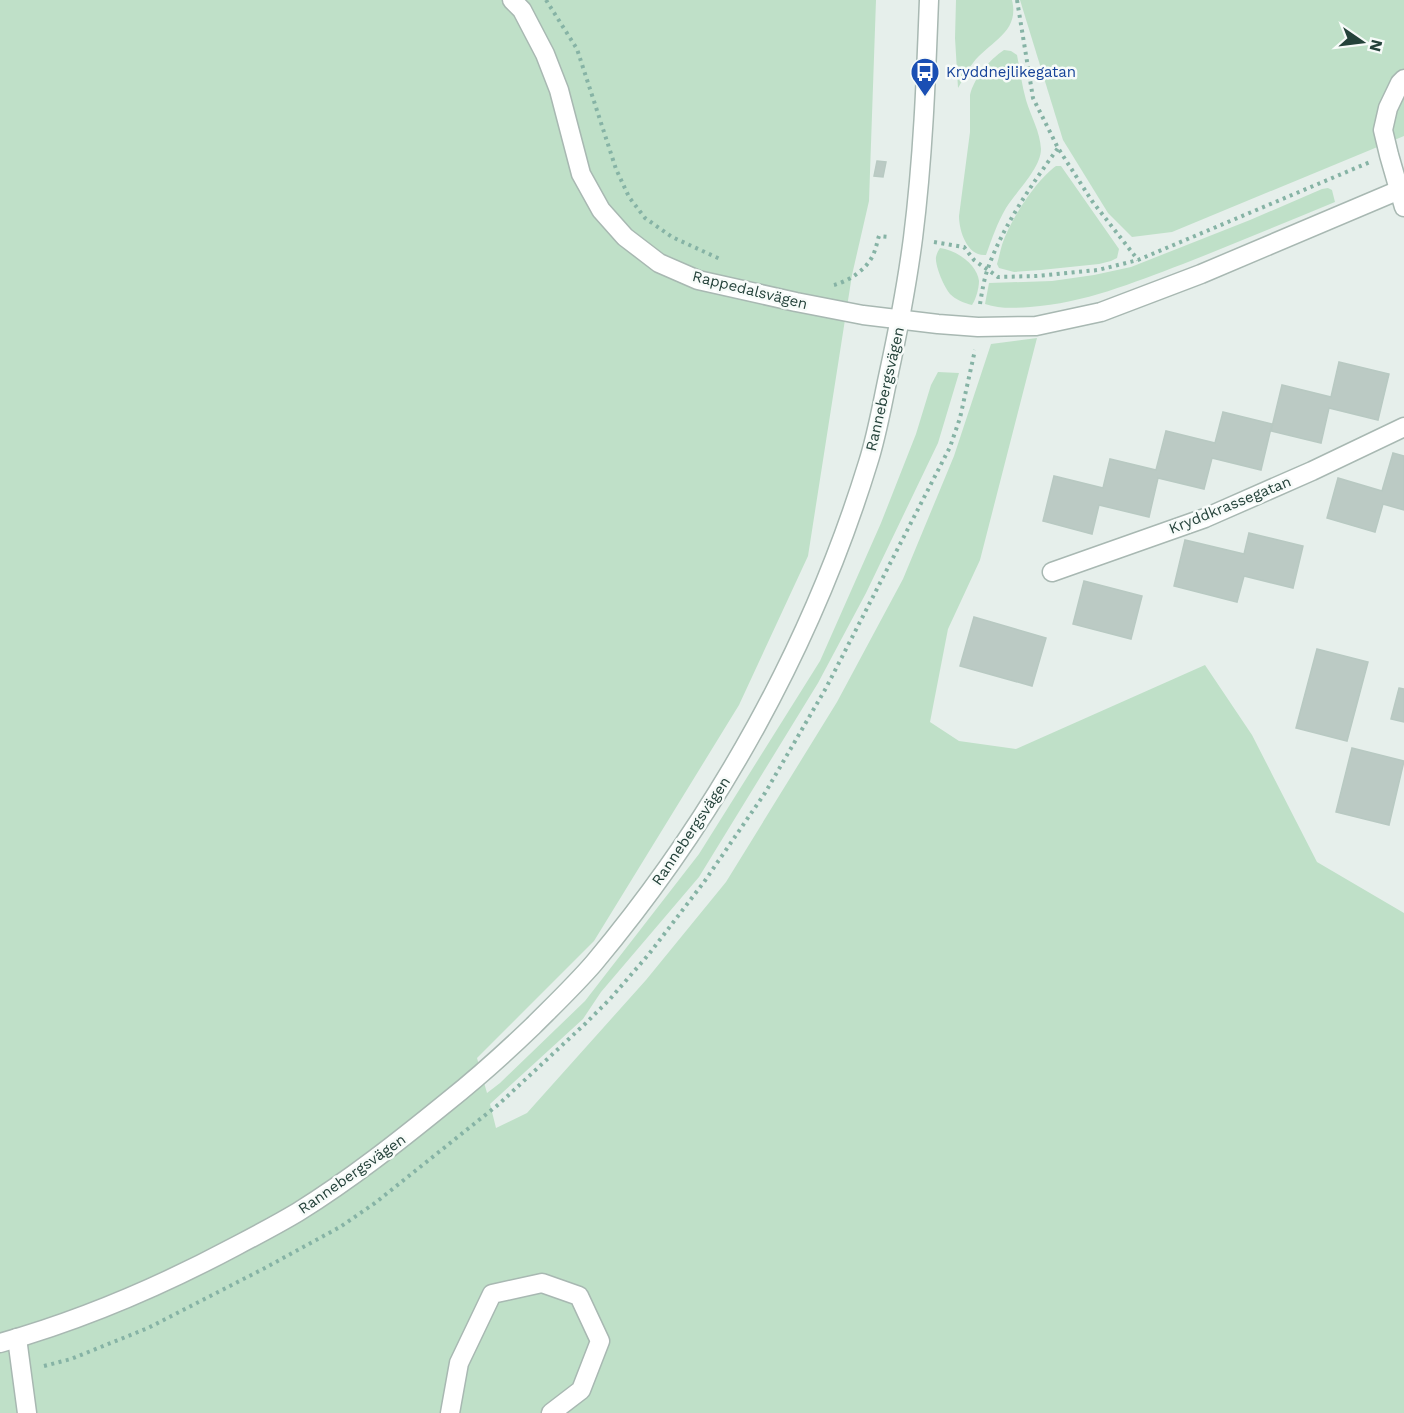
<svg xmlns="http://www.w3.org/2000/svg" width="1404" height="1413" font-family="'Work Sans',sans-serif">
<style>
.green{fill:#bfe0c8}
.building{fill:#bbcac4;stroke:#b8c9c2;stroke-width:1.5}
.lines{fill:none;stroke-linecap:round;stroke-linejoin:round}
.minor-casing{stroke:#a8b8b2;stroke-width:21}
.path{stroke:#86b3a5;stroke-width:4;stroke-dasharray:3 4.5;stroke-linecap:butt}
.minor{stroke:#fff;stroke-width:18}
.labels{text-anchor:middle;stroke-width:5;stroke-linejoin:round;paint-order:stroke}
.transit-label{font-size:15px;fill:#164399;stroke:#f7fbf9;text-anchor:start}
.street-label{font-size:15px;fill:#24423a;stroke:#f7fbf9}
</style>
<rect width="100%" height="100%" fill="#e6efeb"/>
<g class="green">
<polygon points="0,0 876,0 869,201 852,275 808,556 739,705 594,941 477,1058 487,1093 500,1083 585,1001 699,854 820,661 881,523 916,434 931,385 938,372 959,373 938,443 866,593 818,683 699,877 601,992 583,1019 490,1104 496,1128 527,1113 646,980 726,882 837,702 903,579 954,456 991,344 1037,338 980,560 948,629 930,722 959,741 1016,749 1205,665 1252,735 1317,862 1404,913 1404,1413 0,1413"/>
<path d="M956,0H1012C1020,33 990,41 973,63C967,70 963,80 958,88L955,38Z"/>
<polygon points="1020,0 1404,0 1404,136 1172,232 1132,237 1108,213 1063,140"/>
<path d="M1004,50L1011,51L1017,55C1020,70 1022,86 1026,100C1031,117 1040,131 1041,149C1041,168 1016,192 1006,208C997,223 992,239 986,255C968,257 959,232 959,216L970,132V95C974,78 989,60 1004,50Z"/>
<path d="M1056,166H1061L1119,249L1117,258L1111,261L1099,264L1041,270L1014,272L999,268L997,264C999,258 1000,251 1002,245C1009,222 1036,180 1056,166Z"/>
<path d="M1328,188L1332,190L1335,202C1284,223 1234,244 1183,264C1132,283 1085,303 1030,307C1015,308 999,309 985,304L989,283L1052,281L1094,275L1131,267L1250,220L1322,189Z"/>
<path d="M940,248C956,250 977,264 979,281C979,288 976,299 972,305C964,303 956,300 950,294C944,287 935,266 936,257C937,253 938,251 940,248Z"/>
</g>
<g class="building">
<polygon points="877,161 886,162 883,177 874,176"/>
<polygon points="1339,362 1389,374 1378,420 1329,408 1321,443 1271,431 1282,385 1331,397"/>
<polygon points="1223,412 1272,424 1261,470 1212,458 1204,489 1158,478 1149,517 1099,505 1092,534 1043,521 1054,476 1103,488 1110,459 1156,470 1166,431 1215,443"/>
<polygon points="1393,453 1404,456 1404,510 1383,504 1375,532 1327,518 1338,478 1382,491"/>
<polygon points="1249,533 1303,546 1293,588 1244,576 1237,602 1174,586 1185,540 1244,554"/>
<polygon points="1084,581 1142,596 1131,639 1073,624"/>
<polygon points="974,617 1046,638 1032,686 960,666"/>
<polygon points="1317,649 1368,662 1347,741 1296,728"/>
<polygon points="1399,688 1404,689 1404,722 1391,719"/>
<polygon points="1352,748 1404,761 1389,825 1336,812"/>
</g>
<g class="lines">
<g class="minor-casing">
<g id="minor">
<polyline points="512,0 522,10 545,54 559,90 581,174 601,210 625,237 659,263 698,280 796,302 863,315 938,324 978,327 1036,326 1101,312 1201,274 1404,188"/>
<polyline points="1404,79 1400,83 1388,108 1383,130 1389,155 1404,207"/>
<polyline points="1052,572 1205,518 1312,471 1404,427"/>
<polyline points="17,1338 27,1413"/>
<path d="M0,1343C82,1320 161,1286 236,1246C257,1235 278,1224 298,1212C351,1179 399,1141 447,1102C477,1078 505,1053 533,1026C554,1005 575,985 594,963C717,816 812,645 868,463C877,435 882,405 888,377C898,331 907,284 913,238C923,159 926,79 929,0"/>
<polyline points="450,1413 459,1363 492,1294 542,1283 579,1296 600,1341 581,1390 551,1413"/>
</g>
</g>
<g class="path">
<polyline points="546,0 577,49 616,169 629,197 645,218 672,237 720,259"/>
<polyline points="1017,0 1033,98 1058,148 1092,201 1138,260"/>
<polyline points="934,242 964,247 974,260 998,277 1036,276 1098,270 1138,260 1370,162"/>
<path d="M834,285C849,281 867,269 873,255C876,249 877,242 879,236L890,237"/>
<path d="M980,304C982,292 984,279 988,268C1003,226 1032,184 1058,148"/>
<polyline points="44,1366 71,1359 148,1328 263,1269 340,1227 375,1203 499,1104 586,1023 610,999 649,954 704,882 765,793 826,688 950,447 960,418 975,350"/>
</g>
<use href="#minor" class="minor"/>
</g>
<defs>
<g id="bus-pin" transform="scale(1.5)"><path d="M0 17L-7.5 6A9.5 9.5 0 1 1 7.5 6Z" fill="#1a4fb4" stroke="#f7fbf9"/><path d="M-5-6H5V4H4V6H2V4H-2V6H-4V4H-5ZM-3.5-4V0h7V-4ZM-3.5 1.2v1.5H-2V1.2ZM2 1.2v1.5H3.5V1.2Z" fill="#fff"/></g>
</defs>
<g fill-rule="evenodd">
<use href="#bus-pin" x="925" y="72"/>
</g>
<g class="labels">
<g class="transit-label">
<text x="946" y="77">Kryddnejlikegatan</text>
</g>
<g class="street-label">
<text transform="translate(750 290) rotate(14)" y="5">Rappedalsvägen</text>
<text transform="translate(885 389) rotate(-77)" y="5">Rannebergsvägen</text>
<text transform="translate(1230 505) rotate(-22)" y="5">Kryddkrassegatan</text>
<text transform="translate(691 831) rotate(-56)" y="5">Rannebergsvägen</text>
<text transform="translate(352 1174) rotate(-35)" y="5">Rannebergsvägen</text>
</g>
</g>
<g transform="translate(1362 42) rotate(104)" stroke="#f7fbf9" stroke-width="4.5" paint-order="stroke">
<path d="M0-4.5L10 22L0 15L-10 22Z" fill="#24423a"/>
<text y="-9" font-size="16" font-weight="bold" text-anchor="middle" fill="#24423a">N</text>
</g>
</svg>
